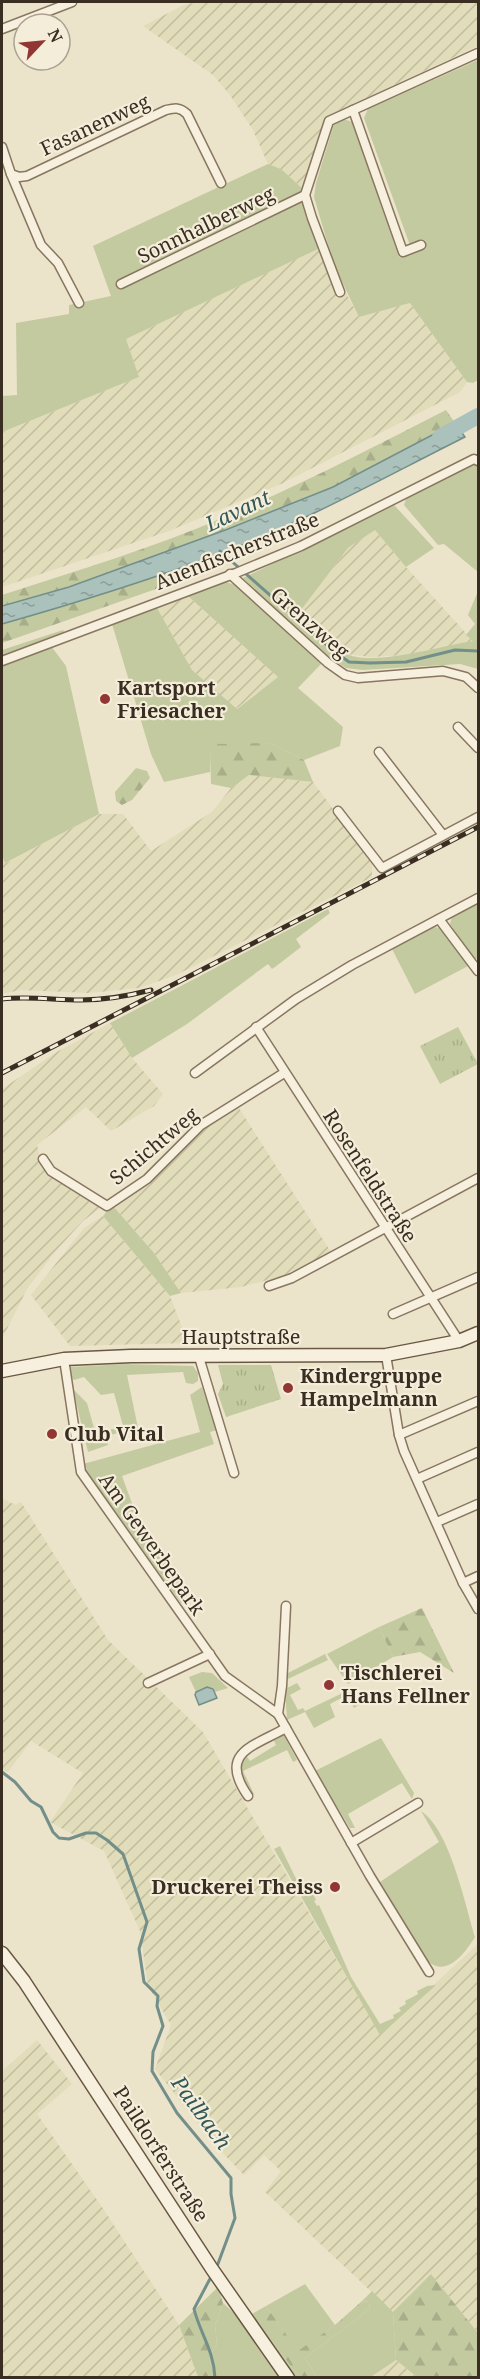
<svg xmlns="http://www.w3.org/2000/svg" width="480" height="2379" font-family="'Noto Serif',serif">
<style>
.farmland{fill:url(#farmland-furrows)}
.green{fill:#c3ca9f}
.forest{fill:url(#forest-firs)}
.park{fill:url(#park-tufts)}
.water{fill:url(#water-ripples);stroke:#728f89;stroke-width:1.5}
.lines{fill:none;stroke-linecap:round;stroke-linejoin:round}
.stream{stroke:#728f89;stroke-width:3}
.river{stroke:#abc1bb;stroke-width:16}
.street-casing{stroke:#887660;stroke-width:11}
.secondary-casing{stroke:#6a5843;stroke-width:15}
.street{stroke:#f7f0de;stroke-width:8}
.secondary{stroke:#f7f0de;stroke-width:12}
.rail-casing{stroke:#3a2e22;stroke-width:5}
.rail{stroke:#f4edda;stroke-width:3;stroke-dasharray:9;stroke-linecap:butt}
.poi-dot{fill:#923634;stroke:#f4edda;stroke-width:2}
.labels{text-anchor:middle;stroke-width:4.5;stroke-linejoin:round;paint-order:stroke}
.street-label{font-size:20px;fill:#3a2e22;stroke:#f4edda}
.poi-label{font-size:20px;font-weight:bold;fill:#3a2e22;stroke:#f4edda;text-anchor:start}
.water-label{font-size:21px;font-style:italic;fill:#335857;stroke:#f4edda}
</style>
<defs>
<pattern id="farmland-furrows" width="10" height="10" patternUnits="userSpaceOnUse" patternTransform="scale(1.5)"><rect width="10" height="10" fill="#e1dcb9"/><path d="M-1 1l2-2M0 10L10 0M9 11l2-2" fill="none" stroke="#c2bd9f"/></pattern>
<pattern id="forest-firs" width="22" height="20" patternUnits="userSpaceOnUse" patternTransform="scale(1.5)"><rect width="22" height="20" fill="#c3ca9f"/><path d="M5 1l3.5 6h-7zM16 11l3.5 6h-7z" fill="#a8ae89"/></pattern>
<pattern id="park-tufts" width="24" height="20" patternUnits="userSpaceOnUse" patternTransform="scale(1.5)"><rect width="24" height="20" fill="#c3ca9f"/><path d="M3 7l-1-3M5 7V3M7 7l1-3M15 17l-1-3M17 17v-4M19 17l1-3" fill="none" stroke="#a8ae89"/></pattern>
<pattern id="water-ripples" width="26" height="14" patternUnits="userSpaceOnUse" patternTransform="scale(1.5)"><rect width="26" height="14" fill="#abc1bb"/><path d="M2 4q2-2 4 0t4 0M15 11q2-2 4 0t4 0" fill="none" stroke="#8c9d98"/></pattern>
</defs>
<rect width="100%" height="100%" fill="#ece3cb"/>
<g class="farmland">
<polygon points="197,2 478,2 478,46 327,116 302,188 281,169 268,164 253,130 230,95 213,75 143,26 184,5"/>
<polygon points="318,249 338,297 346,293 359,317 410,303 467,382 460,392 281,484 169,531 2,587 2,432 139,377 126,339"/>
<polygon points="375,530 406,567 473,641 406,655 370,657 347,654 298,614 348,548"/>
<polygon points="188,596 278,677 236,709 192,670 157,608"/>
<polygon points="249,775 313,782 372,861 372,877 176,975 139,988 89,993 20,990 2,994 2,855 6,863 99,814 123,814 151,851 212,812 231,788"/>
<polygon points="110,1023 132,1058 163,1094 154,1106 111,1131 86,1107 37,1145 40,1158 98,1202 100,1208 83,1221 54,1253 27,1289 2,1339 2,1089 55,1053"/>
<polygon points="237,1105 331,1252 282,1276 241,1287 181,1293 154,1253 112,1205 198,1130"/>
<polygon points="103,1216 170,1296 188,1343 70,1346 31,1295 84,1228"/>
<polygon points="2,1498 15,1505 21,1502 108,1640 203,1732 380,2034 478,1944 478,2333 431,2274 393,2312 265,2192 281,2171 264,2155 244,2175 216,2146 155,2069 171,2025 148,1986 140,1931 104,1851 50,1822 83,1773 31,1741 8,1772 2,1770"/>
<polygon points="37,2040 72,2084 37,2114 104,2210 179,2325 198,2377 2,2377 2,2071"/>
<polygon points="396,2360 417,2377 371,2378"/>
</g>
<g class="green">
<polygon points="478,60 478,380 473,383 467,382 410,303 359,317 334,265 314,197 316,183 334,124 344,119 352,122 399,257 412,251 364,118 368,109"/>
<polygon points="268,164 281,169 302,188 304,210 318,249 126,339 139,377 2,432 2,396 17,395 16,323 69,314 69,305 111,296 93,246"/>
<polygon points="474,465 478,466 478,572 444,544 438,545 404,505 406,499"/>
<path d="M394,505L434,548L406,567L375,530L348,548L298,614C313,627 328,643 345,653C370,668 444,645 473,641L466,635L475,624L468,615L478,591V669L460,664L363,670L346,668L326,655L243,578Z"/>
<polygon points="226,582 235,585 322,663 298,688 343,727 340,746 304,760 270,743 210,750 210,772 164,782 151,754 112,624 157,608 192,670 237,709 278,677 188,596"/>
<polygon points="63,630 64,632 2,656 2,650"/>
<polygon points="51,646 66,666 99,814 5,863 2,855 2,666"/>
<polygon points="478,903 478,957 475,960 450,924 452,917"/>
<polygon points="328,909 330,913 296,939 301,947 275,967 272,969 268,964 187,1024 132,1058 110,1023"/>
<polygon points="432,927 441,928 470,965 415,994 391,947"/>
<polygon points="112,1205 154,1253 181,1293 170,1296 103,1216"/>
<polygon points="125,1364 193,1366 198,1373 198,1381 193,1384 186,1383 183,1372 127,1375 138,1428 106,1436 108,1445 88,1452 73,1389 87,1403 94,1428 104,1426 106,1431 123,1426 114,1393 101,1395 84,1377 74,1380 71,1377 71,1367"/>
<polygon points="202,1387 217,1430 210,1432 214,1444 122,1476 141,1528 147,1529 193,1599 181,1603 89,1477 83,1464 200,1432 190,1395"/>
<polygon points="379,1627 393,1657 348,1684 327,1654"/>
<polygon points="325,1654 328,1660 288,1679 288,1673"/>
<polygon points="202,1672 212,1673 228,1688 215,1692 207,1687 196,1692 189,1677"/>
<polygon points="297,1683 301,1689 290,1695 298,1710 303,1708 305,1711 351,1689 360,1704 354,1708 347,1695 330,1704 335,1717 314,1728 305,1712 287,1720 285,1689"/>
<path d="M283,1734L297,1760L293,1762L287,1750L243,1771L254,1794L249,1793C242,1779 237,1770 246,1755L250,1761L276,1745L273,1739Z"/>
<polygon points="381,1738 414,1793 412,1799 402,1783 348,1814 355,1828 350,1828 315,1771"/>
<path d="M421,1811C450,1830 465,1904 475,1937C462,1958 441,1982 422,1954L380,1882L439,1842Z"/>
<polygon points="280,1846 304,1895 312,1892 316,1900 314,1901 317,1906 319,1905 351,1977 380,2024 394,2018 393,2015 401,2011 399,2008 406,2004 405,2001 418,1994 417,1991 427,1986 436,1985 380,2035 274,1849"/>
<polygon points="305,2284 335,2325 298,2352 266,2306"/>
<polygon points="372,2291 393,2312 396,2360 371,2377 317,2377 305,2358 370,2309 369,2302 362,2301"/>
<polygon points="223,2303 242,2320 252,2314 299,2377 216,2377 209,2358 217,2344 215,2325"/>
</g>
<g class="forest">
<path d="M446,410L455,423L333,487L228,529L69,587L2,606V595C76,571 152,548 225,517C300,485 374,447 446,410Z"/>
<polygon points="191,563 193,576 2,643 2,624 85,600"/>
<polygon points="270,743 304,760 313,782 249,775 231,788 211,784 210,750 217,744"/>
<polygon points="136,768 147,771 150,778 132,800 122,805 116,801 115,792"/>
<polygon points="422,1608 454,1673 420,1652 393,1657 379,1627"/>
<polygon points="431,2274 478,2333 478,2377 417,2377 396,2360 393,2312"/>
<polygon points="218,2287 223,2303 215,2325 217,2344 209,2358 216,2377 198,2377 179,2325"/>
<polygon points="362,2301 369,2302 370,2309 305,2358 317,2377 299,2377 252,2314 266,2306 298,2351 335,2325"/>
</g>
<g class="park">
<polygon points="458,1027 478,1064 440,1084 420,1046"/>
<polygon points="218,1365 271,1365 281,1399 226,1417 218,1394 223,1384"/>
</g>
<g class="water">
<path d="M455,423L465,437C385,477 306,521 222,553C150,580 76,603 2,624V606L69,587L228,529L333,487Z"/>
<polygon points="207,1687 213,1689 217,1698 199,1705 195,1695 196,1692"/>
</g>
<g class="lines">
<g class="stream">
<polyline points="220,551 331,649 349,662 370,663 406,662 455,650 478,651"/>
<polyline points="2,1772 15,1782 31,1801 41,1807 53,1832 59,1838 69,1839 86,1833 96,1833 107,1840 123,1854 147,1922 139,1949 144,1982 158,1996 157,2006 163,2026 153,2052 152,2071 177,2113 231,2178 231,2194 235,2218 216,2269"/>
<path d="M212,2275L194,2309C200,2333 214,2351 215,2378"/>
</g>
<polyline class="river" points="440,437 478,416"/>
<g class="street-casing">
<g id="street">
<polyline points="2,29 72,2"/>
<polyline points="353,110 403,252 421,245"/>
<path d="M2,147L11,174L19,177L27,176L166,110C175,108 180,107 187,114L221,183"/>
<polyline points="11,174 41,245 58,263 79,303"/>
<polyline points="305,195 312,218 340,292"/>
<polyline points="121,284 305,195 329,121 478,53"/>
<polyline points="230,574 328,663 345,675 358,678 443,671 466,677 478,688"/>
<polyline points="2,661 236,573 301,546 474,459 478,461"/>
<polyline points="458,727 478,748"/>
<polyline points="379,752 443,835"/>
<polyline points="338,811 382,868 478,817"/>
<polyline points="439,919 478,971"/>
<polyline points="256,1027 459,1341"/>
<polyline points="195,1073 296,999 352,965 478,898"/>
<polyline points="43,1159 51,1171 107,1206 147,1179 201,1125 284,1073"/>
<polyline points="269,1286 292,1278 478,1178"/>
<polyline points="393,1314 478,1277"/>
<polyline points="386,1355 399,1435 404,1451 463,1583 478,1609"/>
<polyline points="199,1357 234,1473"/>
<polyline points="64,1359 81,1472 225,1676 278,1714"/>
<polyline points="399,1435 478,1401"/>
<polyline points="417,1479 478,1452"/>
<polyline points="437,1522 478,1504"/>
<polyline points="463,1583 478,1576"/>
<polyline points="286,1606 282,1686 278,1714 370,1876 429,1972"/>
<polyline points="148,1683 210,1654"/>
<path d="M248,1796C218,1753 252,1747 286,1728"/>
<polyline points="351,1843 418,1803"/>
</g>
</g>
<g class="secondary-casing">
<g id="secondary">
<polyline points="2,1371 64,1359 131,1356 386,1355 459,1341 478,1333"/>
<polyline points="2,1953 24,1981 212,2269 288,2378"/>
</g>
</g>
<use href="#street" class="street"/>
<use href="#secondary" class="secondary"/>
<g class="rail-casing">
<g id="rail">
<path d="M2,999C29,996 54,1000 81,1000C105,1000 128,996 151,990"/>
<polyline points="2,1073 478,827"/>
</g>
</g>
<use href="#rail" class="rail"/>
</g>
<g class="poi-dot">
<circle cx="105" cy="699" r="6"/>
<circle cx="288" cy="1388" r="6"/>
<circle cx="52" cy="1434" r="6"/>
<circle cx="329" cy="1685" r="6"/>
<circle cx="335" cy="1887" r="6"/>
</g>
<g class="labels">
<g class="street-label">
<text transform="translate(95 125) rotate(-25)" y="7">Fasanenweg</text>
<text transform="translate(206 225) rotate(-26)" y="7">Sonnhalberweg</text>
<text transform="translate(237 551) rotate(-22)" y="7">Auenfischerstraße</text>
<text transform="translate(310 623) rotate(41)" y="7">Grenzweg</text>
<text transform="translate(154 1146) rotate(-40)" y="7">Schichtweg</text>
<text transform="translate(370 1176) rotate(57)" y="7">Rosenfeldstraße</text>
<text x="241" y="1344">Hauptstraße</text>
<text transform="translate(152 1544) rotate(55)" y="7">Am Gewerbepark</text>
<text transform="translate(161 2154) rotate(57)" y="7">Paildorferstraße</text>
</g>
<g class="poi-label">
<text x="117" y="695">Kartsport<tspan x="117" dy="23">Friesacher</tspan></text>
<text x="300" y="1383">Kindergruppe<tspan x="300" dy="23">Hampelmann</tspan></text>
<text x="64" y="1441">Club Vital</text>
<text x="341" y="1680">Tischlerei<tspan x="341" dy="23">Hans Fellner</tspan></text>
<text x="323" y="1894" text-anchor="end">Druckerei Theiss</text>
</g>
<g class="water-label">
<text transform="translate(238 511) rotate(-25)" y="7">Lavant</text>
<text transform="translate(201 2113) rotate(54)" y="7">Pailbach</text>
</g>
</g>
<rect width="480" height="2379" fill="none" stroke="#3a2e22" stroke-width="6"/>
<g transform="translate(42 42) rotate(64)"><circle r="28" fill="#f4edda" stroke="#aaa190" stroke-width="1.5"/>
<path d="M0-4.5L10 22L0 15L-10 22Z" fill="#923634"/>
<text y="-9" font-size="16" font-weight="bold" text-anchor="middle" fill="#3a2e22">N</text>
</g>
</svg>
